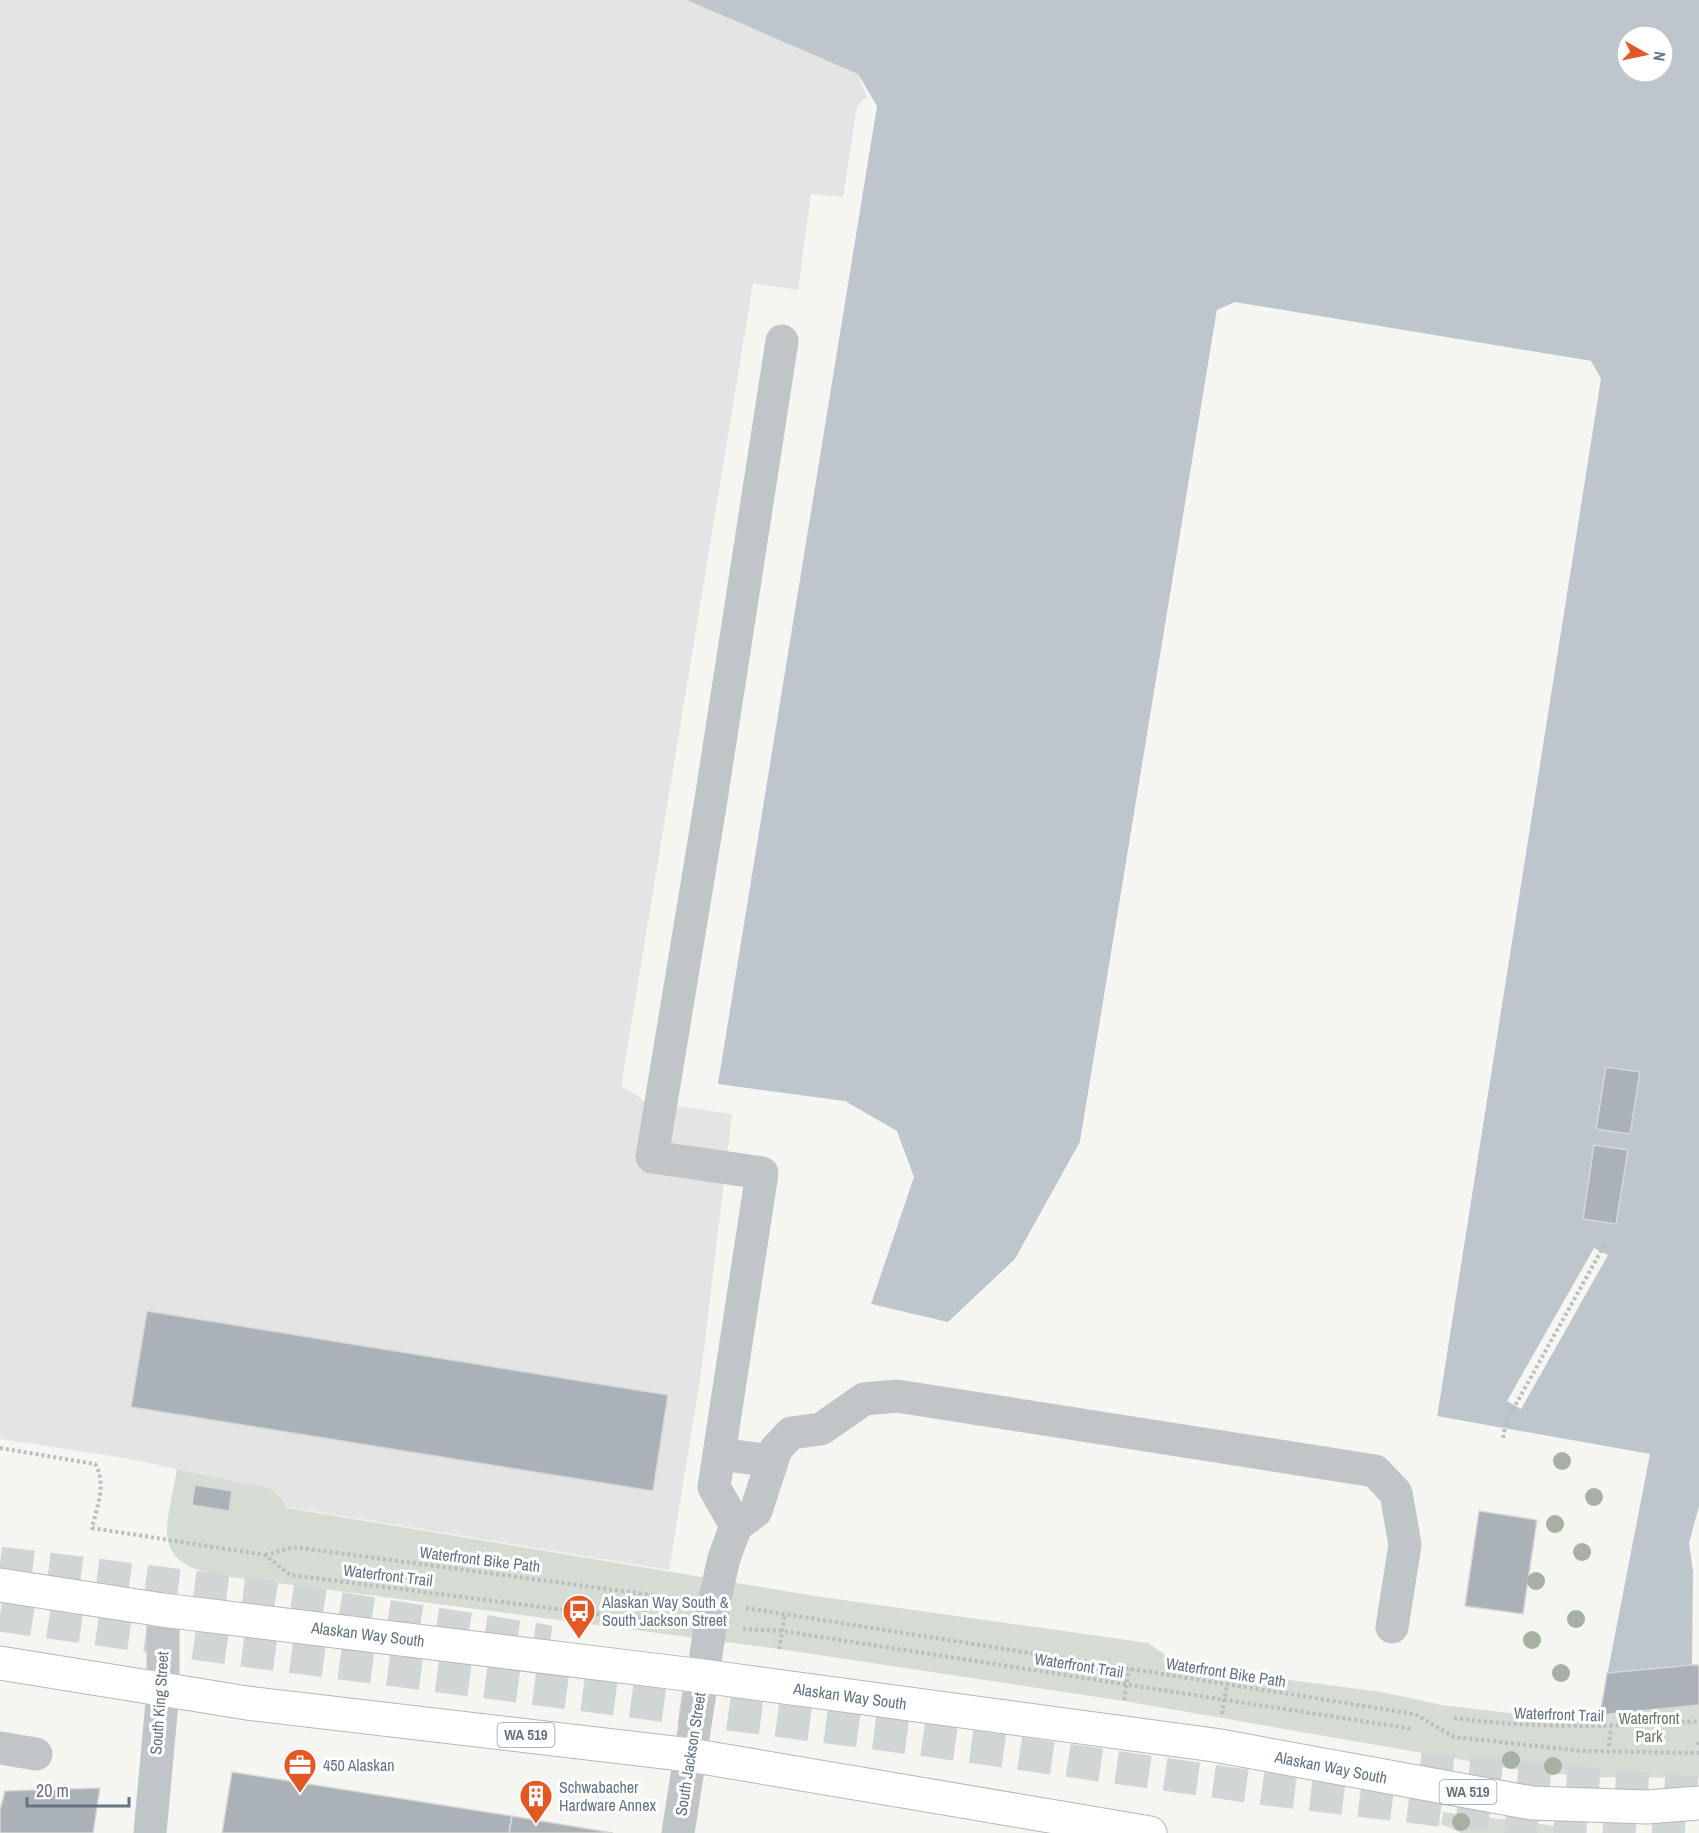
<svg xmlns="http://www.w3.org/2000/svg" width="1699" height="1833" font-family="'Archivo Narrow',sans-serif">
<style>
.built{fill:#e3e4e3}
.green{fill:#d6dcd3}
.water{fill:#bdc6cc;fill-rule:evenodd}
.pier{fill:#f5f5f2}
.building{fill:#aab1b7;stroke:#d7d7d4;stroke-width:1.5}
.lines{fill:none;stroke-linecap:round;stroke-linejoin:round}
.highway-tunnel{stroke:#d1d5d6;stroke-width:33;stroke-dasharray:33 16;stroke-linecap:butt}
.highway-casing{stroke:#b4b7ba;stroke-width:35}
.path{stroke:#bbbdbf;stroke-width:4;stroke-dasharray:3 3;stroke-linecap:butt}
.minor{stroke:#c1c5c8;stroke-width:33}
.highway{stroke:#fff;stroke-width:33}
.tree{fill:#a7b1a3}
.labels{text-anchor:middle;stroke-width:6;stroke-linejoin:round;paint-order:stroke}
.shield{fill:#fff;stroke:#929ea8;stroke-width:1.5}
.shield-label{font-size:15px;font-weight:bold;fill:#647483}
.street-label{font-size:16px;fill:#647483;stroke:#fff}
.poi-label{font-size:16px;fill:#647483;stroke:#fff;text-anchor:start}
.park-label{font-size:16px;fill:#677a63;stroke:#fff}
</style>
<rect width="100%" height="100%" fill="#f5f5f2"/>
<polygon class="built" points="0,0 702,0 854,65 867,97 857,106 843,197 811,194 798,290 753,283 621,1086 647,1102 732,1114 701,1373 669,1570 288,1507 273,1489 125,1458 0,1439"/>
<g class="green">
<path d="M177,1469L273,1489L288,1508L815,1596L1148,1643L1181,1666L1382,1692L1442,1705L1577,1721L1600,1715L1607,1673L1699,1665V1778L1590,1777L1526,1771L1124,1701L779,1649L262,1581C227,1575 165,1577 167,1529C168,1509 174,1488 177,1469Z"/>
<polygon points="1443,1812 1580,1829 1579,1833 1461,1833 1441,1824"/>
</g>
<path class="water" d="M687,0H1699V1506L1689,1543L1693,1572L1692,1665L1607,1673L1649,1454L1437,1417L1600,379L1591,361L1235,303L1217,310L1080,1142L1015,1259L948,1323L871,1304L914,1177L897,1131L845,1101L718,1084L877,106L858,74ZM1627,36H1663V72H1627Z"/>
<g class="pier">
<polygon points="1235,302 1591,361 1601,379 1437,1416 1650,1454 1607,1676 1604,1673 1646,1456 1437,1420 1434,1417 1597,379 1589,364 1236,306 1220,313 1083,1143 1017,1260 950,1325 870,1307 871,1304 948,1322 1015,1259 1080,1142 1217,310"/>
<polygon points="1594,1248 1608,1255 1521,1409 1507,1401"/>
</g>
<g class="building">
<polygon points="1606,1067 1640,1072 1630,1134 1596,1129"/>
<polygon points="1594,1145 1628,1150 1616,1224 1583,1219"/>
<polygon points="147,1311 668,1395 653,1491 131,1407"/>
<polygon points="195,1485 232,1491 229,1511 192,1505"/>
<polygon points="1479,1511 1537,1520 1523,1614 1465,1606"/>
<polygon points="1692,1665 1699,1665 1699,1705 1600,1715 1607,1673"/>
<polygon points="232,1772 512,1816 509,1833 222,1833"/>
<polygon points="100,1788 93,1833 0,1833 0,1810 5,1791"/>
<polygon points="512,1816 613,1833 509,1833"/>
</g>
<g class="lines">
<g class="highway-tunnel">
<polyline points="0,1563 255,1595 550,1642"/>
<polyline points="0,1615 242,1650 912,1738 1275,1790 1456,1812 1697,1833"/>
<polyline points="1420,1769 1699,1793"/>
</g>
<g class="highway-casing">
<g id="highway">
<polyline points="0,1585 163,1610 702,1676 1214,1745 1532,1803 1647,1807 1699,1803"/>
<polyline points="0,1663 247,1703 690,1755 1150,1833"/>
</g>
</g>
<g class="path">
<polyline points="1503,1438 1506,1422 1605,1244"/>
<path d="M0,1448L95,1464C107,1483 97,1507 92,1528L265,1555L290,1575L644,1620H678"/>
<polyline points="265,1555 293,1547 682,1599"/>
<polyline points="746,1608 1415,1714 1454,1737 1582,1751 1699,1753"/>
<polyline points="743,1629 782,1631 1413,1729"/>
<polyline points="642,1630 648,1594"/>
<polyline points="779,1649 785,1614"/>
<polyline points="1124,1700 1129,1669"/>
<polyline points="1222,1714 1227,1684"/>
<path d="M1454,1718C1536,1729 1617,1727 1699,1721"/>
<polyline points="1698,1745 1699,1740"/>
<polyline points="1609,1746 1611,1728"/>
</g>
<g class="minor">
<polyline points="719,1454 772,1461"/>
<polyline points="736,1526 714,1487 762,1173 652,1157 710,806 782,341"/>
<polyline points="0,1748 36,1754"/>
<polyline points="150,1833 163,1691 163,1610"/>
<polyline points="678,1833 714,1603 724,1558 736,1526 756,1511 776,1449 791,1433 821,1429 864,1399 897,1396 1375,1471 1396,1493 1405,1545 1392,1627"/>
</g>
<use href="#highway" class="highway"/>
</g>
<g class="tree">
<circle cx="1562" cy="1461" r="9"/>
<circle cx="1594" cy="1497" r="9"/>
<circle cx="1555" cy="1524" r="9"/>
<circle cx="1582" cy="1552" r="9"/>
<circle cx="1536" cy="1581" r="9"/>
<circle cx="1576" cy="1619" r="9"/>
<circle cx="1532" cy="1640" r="9"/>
<circle cx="1561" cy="1673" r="9"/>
<circle cx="1511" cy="1760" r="9"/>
<circle cx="1553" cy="1766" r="9"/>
<circle cx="1461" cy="1822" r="9"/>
</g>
<defs>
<g id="bus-pin" transform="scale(1.725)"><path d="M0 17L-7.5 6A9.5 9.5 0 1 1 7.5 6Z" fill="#e45823" stroke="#fff"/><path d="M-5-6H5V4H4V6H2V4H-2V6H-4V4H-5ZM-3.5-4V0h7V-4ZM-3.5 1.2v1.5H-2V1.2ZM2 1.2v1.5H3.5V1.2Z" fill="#fff"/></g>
<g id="office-pin" transform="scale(1.725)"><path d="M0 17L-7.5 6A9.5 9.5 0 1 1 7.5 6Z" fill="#e45823" stroke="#fff"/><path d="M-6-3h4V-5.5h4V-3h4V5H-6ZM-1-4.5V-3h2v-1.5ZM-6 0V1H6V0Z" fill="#fff"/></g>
<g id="building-pin" transform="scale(1.725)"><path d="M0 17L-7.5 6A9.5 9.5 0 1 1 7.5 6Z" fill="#e45823" stroke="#fff"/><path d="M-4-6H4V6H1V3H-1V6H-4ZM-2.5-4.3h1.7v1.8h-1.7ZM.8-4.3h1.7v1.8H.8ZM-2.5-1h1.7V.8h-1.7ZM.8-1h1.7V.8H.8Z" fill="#fff"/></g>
</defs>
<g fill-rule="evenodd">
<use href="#bus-pin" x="579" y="1611"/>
<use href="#office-pin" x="300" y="1765"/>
<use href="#building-pin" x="536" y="1796"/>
</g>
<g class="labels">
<g class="shield">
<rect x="497.5" y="1723" width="57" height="24" rx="4.5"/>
<rect x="1439.5" y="1780" width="57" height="24" rx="4.5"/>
</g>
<g class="shield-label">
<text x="526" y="1740">WA 519</text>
<text x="1468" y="1797">WA 519</text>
</g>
<g class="street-label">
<text transform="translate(480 1559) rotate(7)" y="6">Waterfront Bike Path</text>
<text transform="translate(388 1575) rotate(7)" y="6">Waterfront Trail</text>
<text transform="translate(368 1634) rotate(7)" y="6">Alaskan Way South</text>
<text transform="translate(1079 1665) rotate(9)" y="6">Waterfront Trail</text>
<text transform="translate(1226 1672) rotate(9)" y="6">Waterfront Bike Path</text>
<text transform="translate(850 1696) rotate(8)" y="6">Alaskan Way South</text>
<text transform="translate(159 1703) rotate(-86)" y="6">South King Street</text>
<text transform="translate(1559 1714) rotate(2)" y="6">Waterfront Trail</text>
<text transform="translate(690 1754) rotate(-81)" y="6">South Jackson Street</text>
<text transform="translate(1331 1767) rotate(11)" y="6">Alaskan Way South</text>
</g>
<g class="poi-label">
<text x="602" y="1608">Alaskan Way South &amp;<tspan x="602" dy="18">South Jackson Street</tspan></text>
<text x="323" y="1771">450 Alaskan</text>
<text x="559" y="1793">Schwabacher<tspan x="559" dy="18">Hardware Annex</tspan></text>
</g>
<g class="park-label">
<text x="1649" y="1724">Waterfront<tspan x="1649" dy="18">Park</tspan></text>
</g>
</g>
<g transform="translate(1645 54) rotate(99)"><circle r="28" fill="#ffffff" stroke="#c1c7cd" stroke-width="1.5"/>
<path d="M0-4.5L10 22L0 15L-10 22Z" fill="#e45823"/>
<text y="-9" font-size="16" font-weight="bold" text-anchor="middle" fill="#647483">N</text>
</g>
<path d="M27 1797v9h102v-9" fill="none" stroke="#647483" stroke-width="3"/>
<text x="36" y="1797" font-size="18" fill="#647483" stroke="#ffffff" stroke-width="4.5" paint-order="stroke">20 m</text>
</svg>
